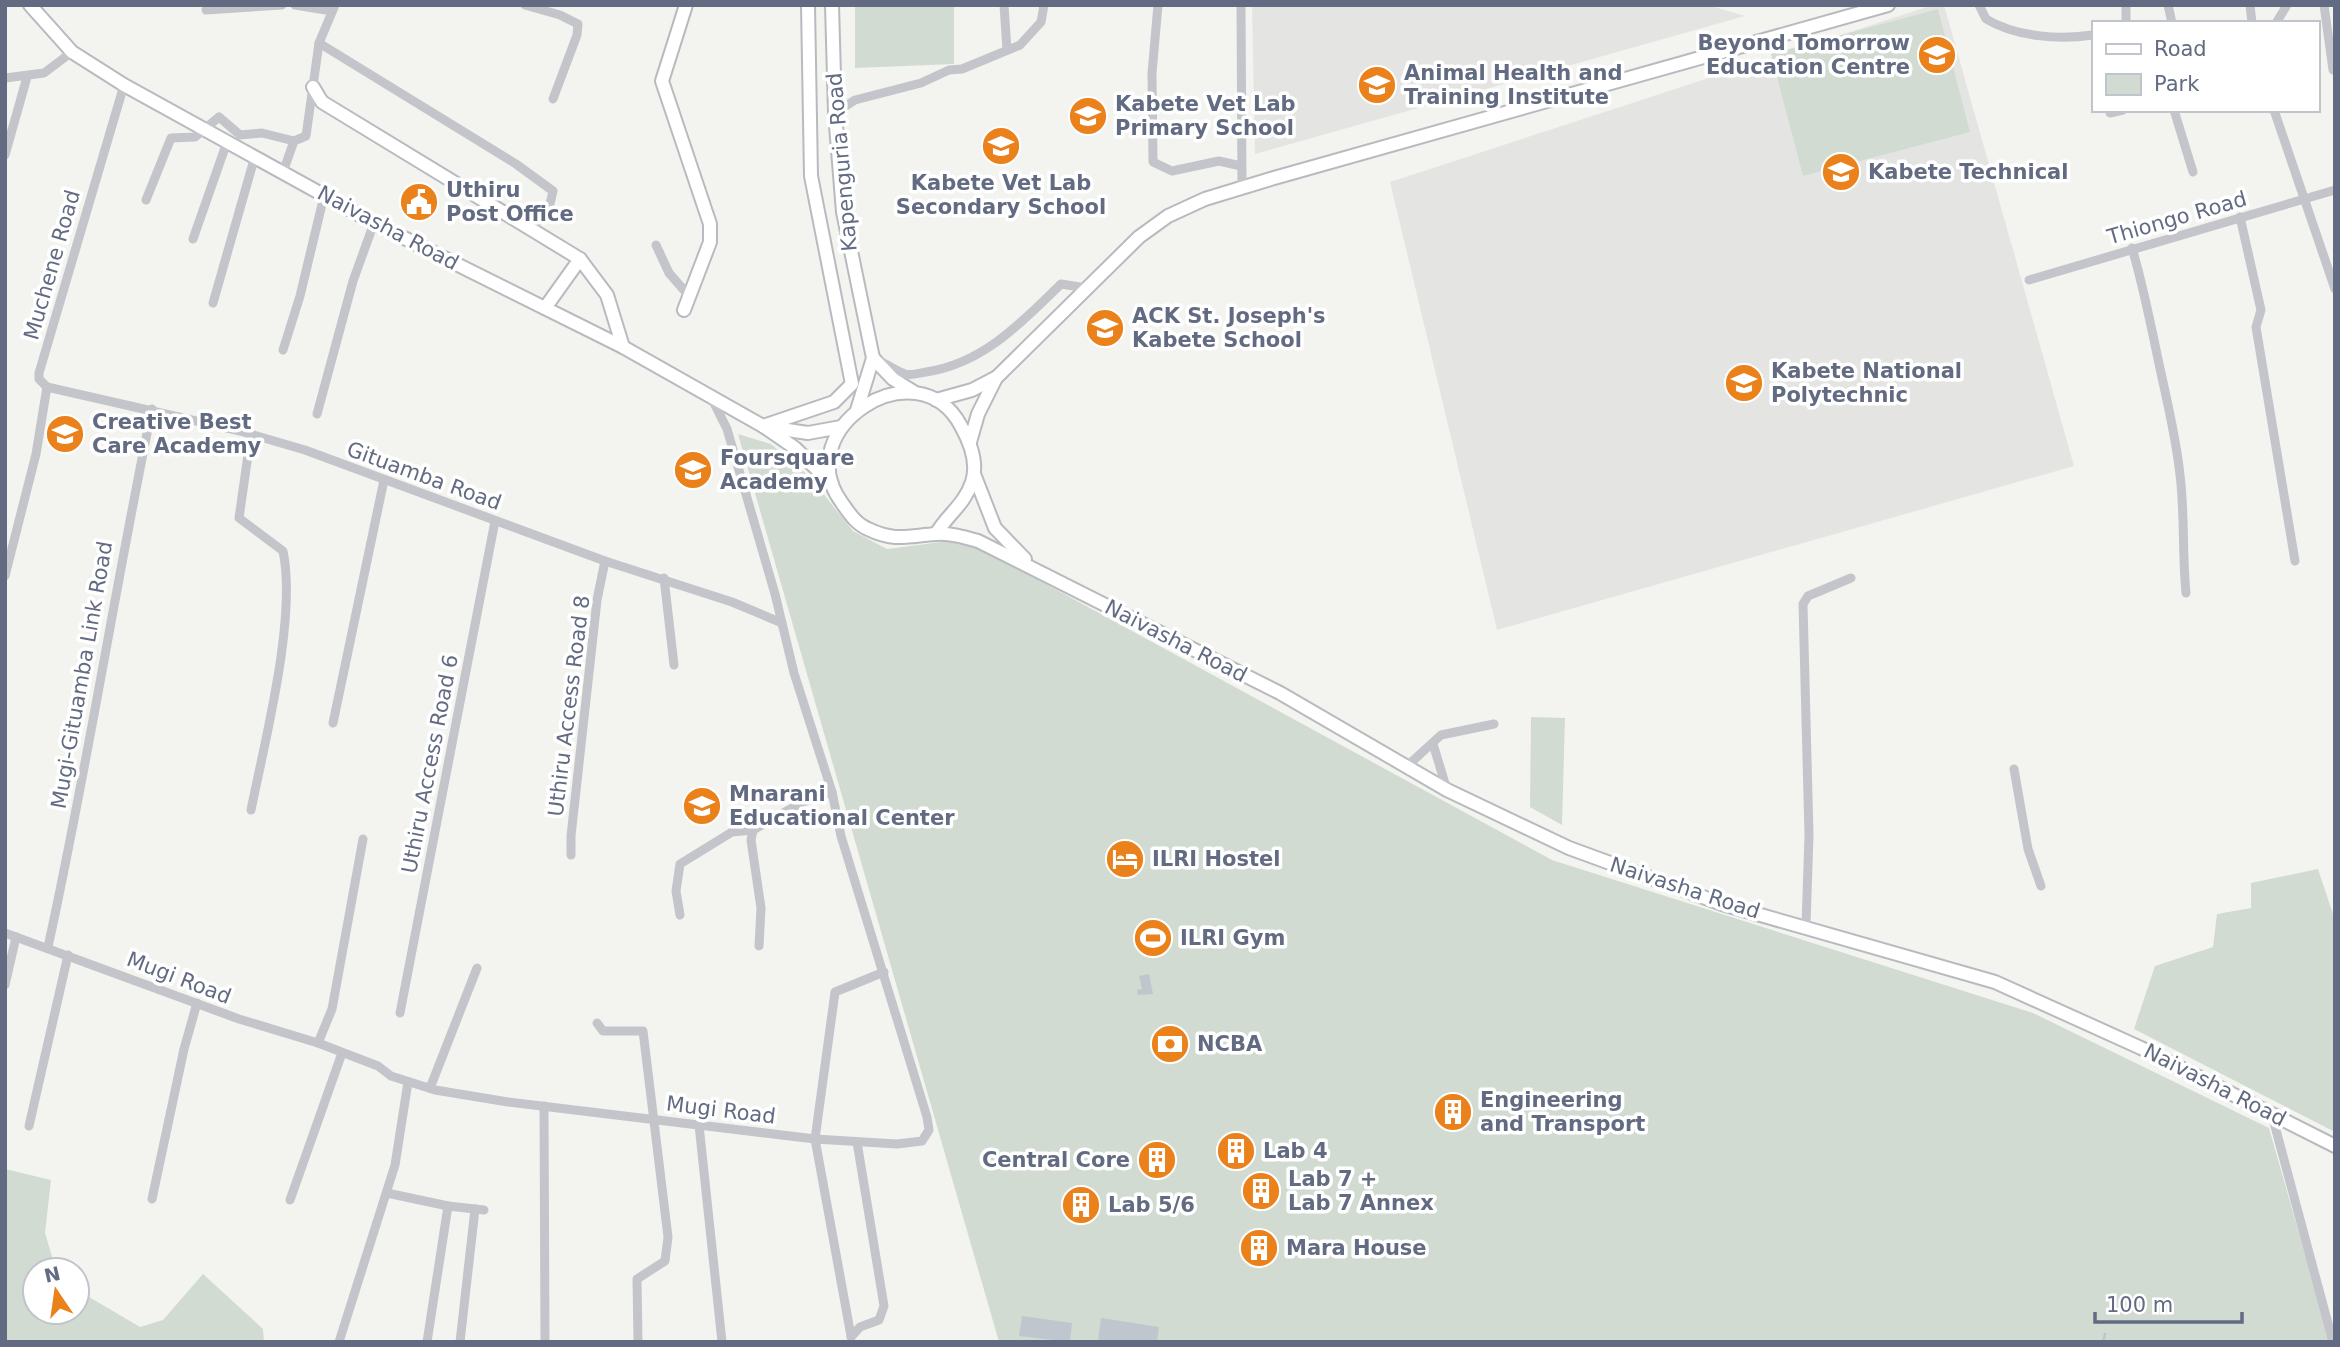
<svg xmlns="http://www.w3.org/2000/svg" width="2340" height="1347" font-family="'DejaVu Sans',sans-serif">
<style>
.built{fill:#e4e5e3}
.green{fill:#d2dbd1}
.water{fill:#bfc6ce}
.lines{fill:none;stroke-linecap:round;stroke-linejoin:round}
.stream{stroke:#bfc6ce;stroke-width:2.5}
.secondary-casing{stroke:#b8bac0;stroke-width:16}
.street{stroke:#c4c5ca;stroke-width:9}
.secondary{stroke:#fff;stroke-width:12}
.labels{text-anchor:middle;stroke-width:7;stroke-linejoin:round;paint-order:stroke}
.poi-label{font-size:21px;font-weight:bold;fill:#626b82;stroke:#fff;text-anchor:start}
.street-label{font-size:21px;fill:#626b82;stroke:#fff}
</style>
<rect width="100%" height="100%" fill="#f3f4f0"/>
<g class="built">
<polygon points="1252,5 1708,5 1745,16 1255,154"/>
<polygon points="1933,5 1944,5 2074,466 1497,630 1390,182"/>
</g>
<g class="green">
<polygon points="855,5 954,5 954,64 855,68"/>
<polygon points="1938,9 1970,132 1803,176 1771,54"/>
<polygon points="738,434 771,444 810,477 853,531 887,549 949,541 980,548 1552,860 2033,1013 2269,1128 2330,1342 999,1342"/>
<polygon points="1531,717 1565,718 1562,825 1530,807"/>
<polygon points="2318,869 2335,920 2335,1132 2134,1029 2155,966 2213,947 2217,914 2251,908 2251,883"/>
<polygon points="5,1169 51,1180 45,1233 56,1270 35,1270 35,1312 77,1312 77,1302 84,1294 140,1327 163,1320 203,1274 263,1329 264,1342 5,1342"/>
</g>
<g class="water">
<polygon points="1149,974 1153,994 1138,995 1137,990 1142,989 1139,976"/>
<polygon points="1022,1316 1072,1323 1070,1342 1019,1336"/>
<polygon points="1101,1318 1159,1327 1157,1342 1098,1342"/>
</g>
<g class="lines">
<polyline class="stream" points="2103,1342 2105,1334"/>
<g class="secondary-casing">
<g id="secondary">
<polyline points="30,5 72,52 124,85 374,223 623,347 763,426 795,448 832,484"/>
<polyline points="832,5 835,113 843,212 873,358 857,410"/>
<polyline points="313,87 322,102 580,259 607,295 623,347"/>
<polyline points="545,308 580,259"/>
<polyline points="684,310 710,242 710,224 662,81 686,5"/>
<polyline points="873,358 893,379 914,392"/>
<polyline points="936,400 972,390 995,378"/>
<polyline points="763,426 834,402 852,384 811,176 808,5"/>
<polyline points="767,427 808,433 841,427"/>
<polyline points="970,442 978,414 996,378 1139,237 1168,216 1205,199 1274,178 1888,5"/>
<polyline points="974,474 995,528 1025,559"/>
<path d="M936,534C947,515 965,504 972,482C978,464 970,442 961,426C917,344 787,430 842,503C849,513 856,524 868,529C895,542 908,536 936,534C950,533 964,537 978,541L1280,693L1447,790L1569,848L1722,904L1995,982L2141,1048L2335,1146"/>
</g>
</g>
<g class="street">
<polyline points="295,5 332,11"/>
<polyline points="525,5 560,15 578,24 577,35 553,99"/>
<polyline points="1004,5 1007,50"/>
<polyline points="1158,5 1152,73 1153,162 1172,171 1219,161 1241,166"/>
<polyline points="1241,5 1242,187"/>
<path d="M1979,5L1986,19C2016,37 2059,40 2093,35"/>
<polyline points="2168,5 2172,23"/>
<polyline points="2250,5 2252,23"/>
<polyline points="2324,5 2333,70"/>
<polyline points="206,10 282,5"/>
<polyline points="2126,23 2126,5"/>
<polyline points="2276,23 2287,5"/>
<polyline points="319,43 516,164 553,191 550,204 531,231"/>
<polyline points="5,78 44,73 72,52"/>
<polyline points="2174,110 2193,172"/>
<polyline points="2274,110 2335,289"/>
<polyline points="835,113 855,100 921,83 949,70 962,69 1020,45 1041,22 1044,5"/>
<polyline points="2110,113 2123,110"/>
<polyline points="5,155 27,77"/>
<polyline points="283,172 294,141 306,136 319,43 335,5"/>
<polyline points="146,200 171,138 195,137 219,117 240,135 262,133 294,141"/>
<polyline points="2240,217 2261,310 2256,327 2295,561"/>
<polyline points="193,239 227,142"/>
<polyline points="656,245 669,273 690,297"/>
<path d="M2132,248C2143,285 2150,321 2158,359C2166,397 2176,436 2180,475C2185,514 2182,553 2186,593"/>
<polyline points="2029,280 2335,190"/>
<polyline points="213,303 255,156"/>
<polyline points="283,350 300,296 324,196"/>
<path d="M881,362C888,365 897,371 905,374C911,376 920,373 926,372C983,364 1022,322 1061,284L1086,288"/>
<polyline points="47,387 240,431 305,450 605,561 732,602 782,623"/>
<polyline points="317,414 353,281 374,223"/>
<path d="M251,434L239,518L283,551C297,618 265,740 251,810"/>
<polyline points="5,576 36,454 47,387 39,379 39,373 124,85"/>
<polyline points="664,578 674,665"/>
<polyline points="333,723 384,480"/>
<polyline points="1433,744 1447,790"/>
<polyline points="1406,767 1441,735 1494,724"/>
<polyline points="2014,769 2028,849 2041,886"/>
<polyline points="753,830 751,840 761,908 759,946"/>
<polyline points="571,855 571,836 597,600 605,561"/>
<polyline points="680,915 676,891 680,864 732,832 753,830 803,802 832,792"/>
<polyline points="1806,925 1809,835 1803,604 1808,596 1851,578"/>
<polyline points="5,933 239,1019 318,1043 378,1066 391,1076 435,1090 508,1102 815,1139 897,1144 922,1141 929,1130 927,1117 841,836 832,792 794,673 775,594 727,429 712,399"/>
<path d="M48,947C87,769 115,588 152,409"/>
<polyline points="5,985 16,937"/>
<polyline points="400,1013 495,521"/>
<polyline points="597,1023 603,1031 643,1031 668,1237 665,1261 637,1279 638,1342"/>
<polyline points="318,1043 332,1009 363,839"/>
<polyline points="430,1088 477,968"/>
<polyline points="544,1106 545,1342"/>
<polyline points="2272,1115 2333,1342"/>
<polyline points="699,1125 722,1342"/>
<polyline points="29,1126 68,955"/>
<polyline points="387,1193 448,1206 484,1210"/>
<polyline points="152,1199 184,1049 197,1003"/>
<polyline points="290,1200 342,1053"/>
<polyline points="851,1336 815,1139 835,992 884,972"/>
<polyline points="851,1337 860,1327 879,1320 884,1306 857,1142"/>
<polyline points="339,1342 395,1165 408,1082"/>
<polyline points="427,1342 448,1206"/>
<polyline points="460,1342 475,1209"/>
</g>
<use href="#secondary" class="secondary"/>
</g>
<defs>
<g id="school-disc" transform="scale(2.0125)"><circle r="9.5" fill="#ea811a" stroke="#fff"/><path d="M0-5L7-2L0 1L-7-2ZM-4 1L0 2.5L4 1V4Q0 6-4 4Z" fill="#fff"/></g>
<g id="university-disc" transform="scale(2.0125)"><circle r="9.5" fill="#ea811a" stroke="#fff"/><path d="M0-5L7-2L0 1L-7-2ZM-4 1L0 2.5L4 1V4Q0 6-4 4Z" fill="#fff"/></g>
<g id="civic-disc" transform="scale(2.0125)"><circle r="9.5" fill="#ea811a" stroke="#fff"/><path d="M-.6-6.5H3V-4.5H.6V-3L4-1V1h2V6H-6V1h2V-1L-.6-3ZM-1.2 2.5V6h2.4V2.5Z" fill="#fff"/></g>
<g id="hotel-disc" transform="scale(2.0125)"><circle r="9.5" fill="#ea811a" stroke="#fff"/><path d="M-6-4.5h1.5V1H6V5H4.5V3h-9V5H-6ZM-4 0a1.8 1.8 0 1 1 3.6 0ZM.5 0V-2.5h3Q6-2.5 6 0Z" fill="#fff"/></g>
<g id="stadium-disc" transform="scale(2.0125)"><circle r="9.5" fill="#ea811a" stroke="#fff"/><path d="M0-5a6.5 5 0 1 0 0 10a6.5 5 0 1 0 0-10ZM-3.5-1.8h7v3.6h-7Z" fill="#fff"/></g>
<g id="bank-disc" transform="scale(2.0125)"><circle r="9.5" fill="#ea811a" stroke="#fff"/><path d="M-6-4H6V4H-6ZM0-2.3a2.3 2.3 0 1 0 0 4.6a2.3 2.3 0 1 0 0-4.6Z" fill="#fff"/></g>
<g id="building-disc" transform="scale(2.0125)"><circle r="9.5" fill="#ea811a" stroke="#fff"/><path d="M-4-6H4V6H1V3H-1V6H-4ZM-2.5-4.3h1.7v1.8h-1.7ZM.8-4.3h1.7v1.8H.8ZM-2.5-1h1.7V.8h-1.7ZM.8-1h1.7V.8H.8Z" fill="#fff"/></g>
</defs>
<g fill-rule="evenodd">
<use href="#school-disc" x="1937" y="55"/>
<use href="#university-disc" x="1377" y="85"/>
<use href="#school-disc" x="1088" y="116"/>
<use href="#school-disc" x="1001" y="146"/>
<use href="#school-disc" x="1841" y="172"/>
<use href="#civic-disc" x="419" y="202"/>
<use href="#school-disc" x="1105" y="328"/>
<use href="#university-disc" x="1744" y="383"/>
<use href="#school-disc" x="65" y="434"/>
<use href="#school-disc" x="693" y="470"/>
<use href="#school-disc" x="702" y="806"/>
<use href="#hotel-disc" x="1125" y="859"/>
<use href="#stadium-disc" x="1153" y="938"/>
<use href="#bank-disc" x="1170" y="1044"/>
<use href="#building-disc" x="1453" y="1112"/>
<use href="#building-disc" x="1236" y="1151"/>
<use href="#building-disc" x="1157" y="1160"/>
<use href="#building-disc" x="1261" y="1191"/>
<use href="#building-disc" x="1081" y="1205"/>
<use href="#building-disc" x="1259" y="1248"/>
</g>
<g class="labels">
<g class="poi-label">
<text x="1910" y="50" text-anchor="end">Beyond Tomorrow<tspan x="1910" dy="24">Education Centre</tspan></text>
<text x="1404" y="80">Animal Health and<tspan x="1404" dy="24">Training Institute</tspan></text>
<text x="1115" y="111">Kabete Vet Lab<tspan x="1115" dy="24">Primary School</tspan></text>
<text x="1868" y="179">Kabete Technical</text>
<text x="1001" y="190" text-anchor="middle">Kabete Vet Lab<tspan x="1001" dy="24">Secondary School</tspan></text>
<text x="446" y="197">Uthiru<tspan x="446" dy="24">Post Office</tspan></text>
<text x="1132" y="323">ACK St. Joseph's<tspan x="1132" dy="24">Kabete School</tspan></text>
<text x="1771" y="378">Kabete National<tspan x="1771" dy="24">Polytechnic</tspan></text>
<text x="92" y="429">Creative Best<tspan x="92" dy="24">Care Academy</tspan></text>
<text x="720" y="465">Foursquare<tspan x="720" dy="24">Academy</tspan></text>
<text x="729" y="801">Mnarani<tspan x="729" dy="24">Educational Center</tspan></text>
<text x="1152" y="866">ILRI Hostel</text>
<text x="1180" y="945">ILRI Gym</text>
<text x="1197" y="1051">NCBA</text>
<text x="1480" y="1107">Engineering<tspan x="1480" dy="24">and Transport</tspan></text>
<text x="1263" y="1158">Lab 4</text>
<text x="1130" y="1167" text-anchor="end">Central Core</text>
<text x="1288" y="1186">Lab 7 +<tspan x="1288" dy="24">Lab 7 Annex</tspan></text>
<text x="1108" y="1212">Lab 5/6</text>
<text x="1286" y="1255">Mara House</text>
</g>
<g class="street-label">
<text transform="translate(842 162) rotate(-95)" y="7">Kapenguria Road</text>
<text transform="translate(2177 218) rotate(-16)" y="7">Thiongo Road</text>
<text transform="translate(388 228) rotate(28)" y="7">Naivasha Road</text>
<text transform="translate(52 265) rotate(-74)" y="7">Muchene Road</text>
<text transform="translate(424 476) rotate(20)" y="7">Gituamba Road</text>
<text transform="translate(1176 641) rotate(27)" y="7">Naivasha Road</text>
<text transform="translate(82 675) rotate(-80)" y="7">Mugi-Gituamba Link Road</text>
<text transform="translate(569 706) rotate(-83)" y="7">Uthiru Access Road 8</text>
<text transform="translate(430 764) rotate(-79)" y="7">Uthiru Access Road 6</text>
<text transform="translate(1685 888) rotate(18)" y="7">Naivasha Road</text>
<text transform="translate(179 978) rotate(21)" y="7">Mugi Road</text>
<text transform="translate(2215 1085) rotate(27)" y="7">Naivasha Road</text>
<text transform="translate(721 1110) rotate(7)" y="7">Mugi Road</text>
</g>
</g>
<rect width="2340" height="1347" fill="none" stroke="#626b82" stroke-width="14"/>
<rect x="2092" y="21" width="228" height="91" fill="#ffffff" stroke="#c0c4cd" stroke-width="2"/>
<rect x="2106" y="44" width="35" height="10" fill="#ffffff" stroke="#c0c4cd" stroke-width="2"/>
<text x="2154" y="56" font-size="21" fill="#626b82">Road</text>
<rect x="2106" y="74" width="35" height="21" fill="#d2dbd1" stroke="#c0c4cd" stroke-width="2"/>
<text x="2154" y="91" font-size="21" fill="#626b82">Park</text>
<g transform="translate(56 1291) rotate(347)"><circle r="33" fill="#ffffff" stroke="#c0c4cd" stroke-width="2"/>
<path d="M0-5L12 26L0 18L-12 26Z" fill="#ea811a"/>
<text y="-10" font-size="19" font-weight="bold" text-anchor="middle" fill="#626b82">N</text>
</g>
<path d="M2095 1312v10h147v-10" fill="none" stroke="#626b82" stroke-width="3.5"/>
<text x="2106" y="1312" font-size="21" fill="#626b82" stroke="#ffffff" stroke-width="5" paint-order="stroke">100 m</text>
</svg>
